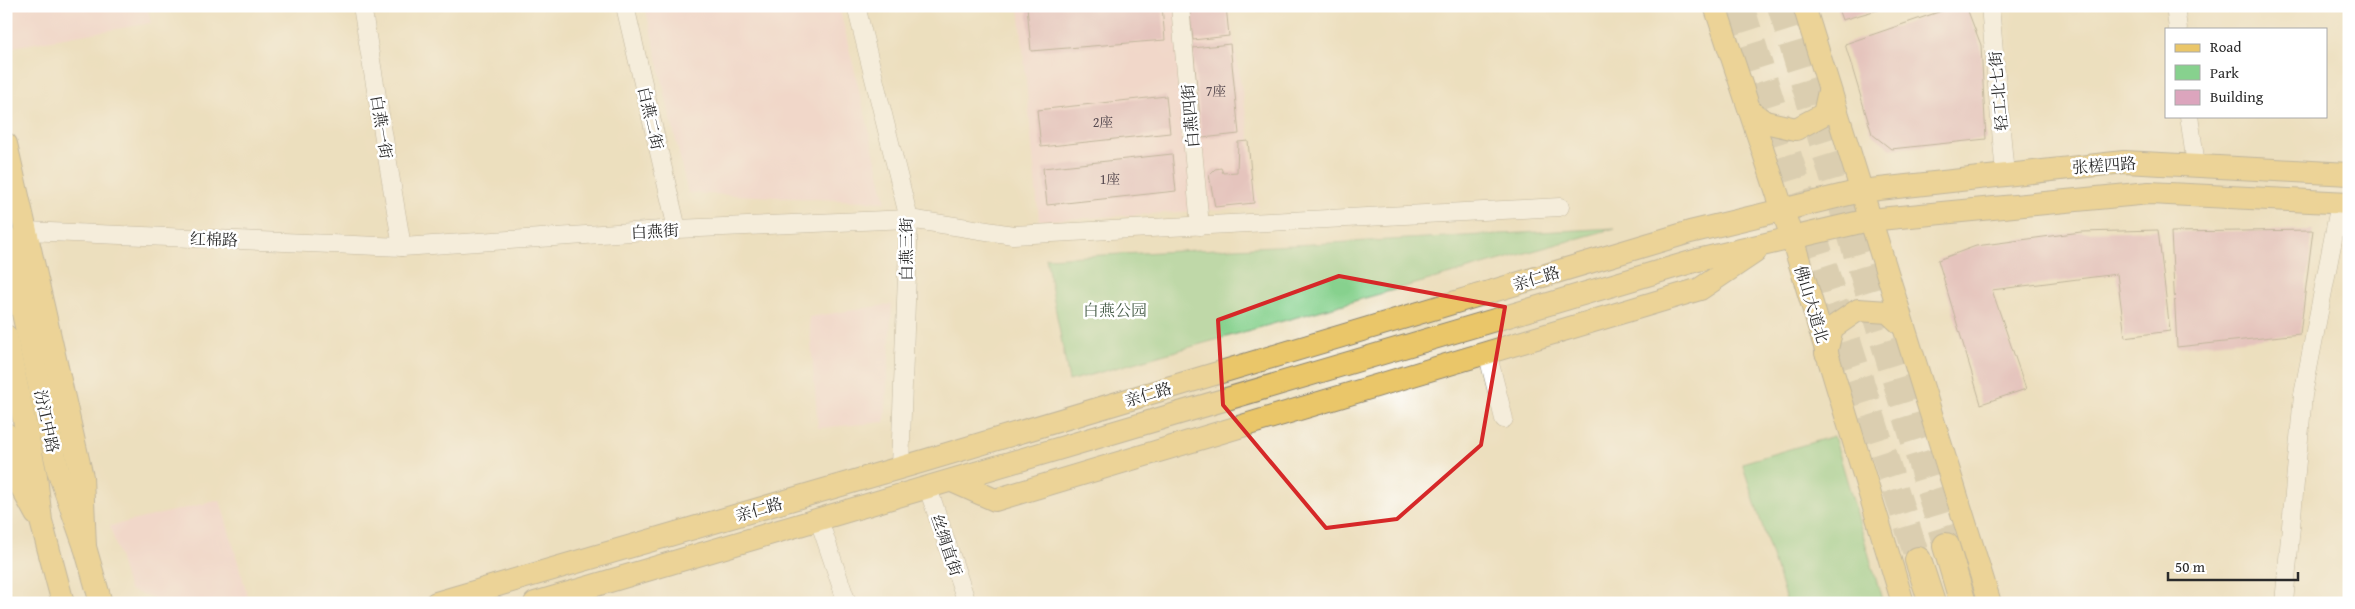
<svg xmlns="http://www.w3.org/2000/svg" width="2355" height="609" font-family="'Gentium Book Plus','Noto Serif SC',serif">
<style>
.built{fill:#f6cfd7}
.green{fill:#87d18e;stroke:#597e5c}
.building{fill:#dca5bd}
.lines{fill:none;stroke-linecap:round;stroke-linejoin:round}
.highway-tunnel{stroke:#c5bba1;stroke-width:26;stroke-dasharray:26 13;stroke-linecap:butt}
.minor-casing{stroke:#8c8574;stroke-width:19}
.major-casing{stroke:#8c8574;stroke-width:24}
.highway-casing{stroke:#8c8574;stroke-width:28}
.minor{stroke:#fff;stroke-width:18}
.major{stroke:#eac669;stroke-width:22}
.highway{stroke:#eac669;stroke-width:26}
.marked{fill:none;stroke:#d62828;stroke-width:4;stroke-linejoin:round}
.labels{text-anchor:middle;stroke-width:5;stroke-linejoin:round;paint-order:stroke}
.number-label{font-size:14px;fill:#574a50}
.street-label{font-size:16px;fill:#2b2b2b;stroke:#fff}
.park-label{font-size:16px;fill:#475d49;stroke:#fff}
</style>
<rect width="100%" height="100%" fill="#fff"/>
<filter id="ink" filterUnits="userSpaceOnUse"><feTurbulence type="fractalNoise" baseFrequency=".02" numOctaves="2"/><feDisplacementMap in="SourceGraphic" scale="10" xChannelSelector="R" yChannelSelector="G"/><feConvolveMatrix kernelMatrix="1 2 1 2 8 2 1 2 1" color-interpolation-filters="sRGB"/></filter>
<filter id="wash" filterUnits="userSpaceOnUse"><feTurbulence type="fractalNoise" baseFrequency=".0096" numOctaves="4" result="noise"/><feDisplacementMap in="SourceGraphic" scale="20" xChannelSelector="R" yChannelSelector="G"/><feGaussianBlur stdDeviation="1.12" result="paint"/><feColorMatrix in="noise" values="0 0 0 0 0 0 0 0 0 0 0 0 0 0 0 0 0 1.4 0 .05"/><feComposite in="paint" operator="in"/></filter>
<g filter="url(#wash)">
<rect width="100%" height="100%" fill="#ecdfbe"/>
<g class="built">
<polygon points="6,6 147,6 151,23 6,48"/>
<polygon points="645,6 839,6 886,202 688,193"/>
<polygon points="1019,6 1228,6 1253,157 1258,207 1039,221"/>
<polygon points="892,304 885,422 818,428 809,317"/>
<polygon points="220,500 249,600 240,603 168,603 129,590 110,526"/>
</g>
<g class="green">
<polygon points="1615,228 1069,381 1046,258"/>
<polygon points="1834,436 1883,603 1787,603 1742,463"/>
</g>
<g id="blocks">
<g class="building">
<polygon points="1027,6 1162,6 1165,40 1031,51"/>
<polygon points="1189,6 1226,6 1229,36 1193,40"/>
<polygon points="1837,6 1888,6 1888,7 1842,20"/>
<polygon points="1956,6 1966,6 1981,45 1986,139 1891,149 1872,134 1845,44"/>
<polygon points="1230,44 1239,134 1202,138 1193,48"/>
<polygon points="1166,96 1170,133 1041,147 1037,110"/>
<polygon points="1248,141 1254,203 1215,207 1209,175 1215,169 1221,168 1223,173 1237,172 1238,142"/>
<polygon points="1172,154 1176,191 1047,205 1043,168"/>
<polygon points="2158,230 2170,331 2125,337 2117,274 1992,290 2026,389 1981,404 1938,260 1976,246 2081,232"/>
<polygon points="2313,230 2300,334 2177,347 2171,232"/>
</g>
</g>
</g>
<g filter="url(#ink)">
<use href="#blocks" fill-opacity="0" stroke="#8c8574" stroke-width="1"/>
<g class="lines">
<g class="highway-tunnel">
<polyline points="1741,6 1918,560"/>
<polyline points="1780,6 1946,546"/>
</g>
<g class="minor-casing">
<g id="minor">
<polyline points="362,6 402,247"/>
<polyline points="625,6 677,229"/>
<polyline points="856,6 909,219 900,467"/>
<polyline points="1180,6 1200,226"/>
<polyline points="1990,6 2005,175"/>
<polyline points="2175,6 2178,29"/>
<polyline points="2189,116 2196,165"/>
<polyline points="26,231 402,247 677,229 909,219 1013,235 1560,207"/>
<polyline points="1487,352 1504,419"/>
<polyline points="928,488 967,603"/>
<polyline points="819,520 847,603"/>
<polyline points="2284,603 2303,395 2340,203"/>
</g>
</g>
<g class="major-casing">
<g id="major">
<polyline points="1715,6 1792,238 1903,603"/>
<polyline points="1804,6 1990,603"/>
<polyline points="1750,111 1765,122 1796,129 1824,114 1829,91"/>
<polyline points="6,144 82,477 85,547"/>
<polyline points="6,237 58,470 85,547 101,603"/>
<polyline points="6,336 36,476 41,521 63,603"/>
<polyline points="1826,353 1832,328 1858,310 1888,312 1903,326"/>
<polyline points="6,434 17,479 36,514"/>
<polyline points="952,481 995,500 1700,289 1755,252"/>
<polyline points="436,603 920,462 1690,232 1861,191 2124,162 2349,174"/>
<polyline points="535,603 1698,260 1869,220 2149,193 2349,203"/>
</g>
</g>
<g class="highway-casing">
<g id="highway">
<polyline points="1946,546 1963,603"/>
<polyline points="1918,560 1932,603"/>
</g>
</g>
<use href="#minor" class="minor"/>
<use href="#major" class="major"/>
<use href="#highway" class="highway"/>
</g>
</g>
<path d="M0 0H2355V609H0ZM1339,276L1505,307L1481,445L1397,519L1326,528L1223,405L1218,320Z" fill="#ecdfbe" fill-opacity=".55" fill-rule="evenodd"/>
<path class="marked" d="M1339,276L1505,307L1481,445L1397,519L1326,528L1223,405L1218,320Z"/>
<g class="labels">
<g class="number-label">
<text x="1216" y="96">7座</text>
<text x="1103" y="127">2座</text>
<text x="1110" y="184">1座</text>
</g>
<g class="street-label">
<text transform="translate(1998 91) rotate(-95)" y="6">轻工北七街</text>
<text transform="translate(1190 116) rotate(-95)" y="6">白燕四街</text>
<text transform="translate(651 118) rotate(77)" y="6">白燕二街</text>
<text transform="translate(382 127) rotate(81)" y="6">白燕一街</text>
<text transform="translate(2104 165) rotate(-4)" y="6">张槎四路</text>
<text transform="translate(655 231) rotate(-3)" y="6">白燕街</text>
<text transform="translate(214 239) rotate(2)" y="6">红棉路</text>
<text transform="translate(906 249) rotate(-90)" y="6">白燕三街</text>
<text transform="translate(1536 278) rotate(-17)" y="6">亲仁路</text>
<text transform="translate(1812 304) rotate(73)" y="6">佛山大道北</text>
<text transform="translate(1148 394) rotate(-17)" y="6">亲仁路</text>
<text transform="translate(47 421) rotate(78)" y="6">汾江中路</text>
<text transform="translate(759 509) rotate(-16)" y="6">亲仁路</text>
<text transform="translate(947 545) rotate(71)" y="6">丝绸直街</text>
</g>
<g class="park-label">
<text x="1115" y="316">白燕公园</text>
</g>
</g>
<rect width="2355" height="609" fill="none" stroke="#fff" stroke-width="25"/>
<rect x="2165" y="28" width="162" height="90" fill="#ffffff" stroke="#aaaaaa"/>
<rect x="2175" y="44" width="25" height="8" fill="#eac669" stroke="#aaaaaa"/>
<text x="2210" y="52" font-size="15" fill="#2b2b2b">Road</text>
<rect x="2175" y="65" width="25" height="15" fill="#87d18e" stroke="#aaaaaa"/>
<text x="2210" y="78" font-size="15" fill="#2b2b2b">Park</text>
<rect x="2175" y="90" width="25" height="15" fill="#dca5bd" stroke="#aaaaaa"/>
<text x="2210" y="102" font-size="15" fill="#2b2b2b">Building</text>
<path d="M2168 572v8h130v-8" fill="none" stroke="#2b2b2b" stroke-width="2.5"/>
<text x="2175" y="572" font-size="15" fill="#2b2b2b" stroke="#ffffff" stroke-width="4" paint-order="stroke">50 m</text>
</svg>
